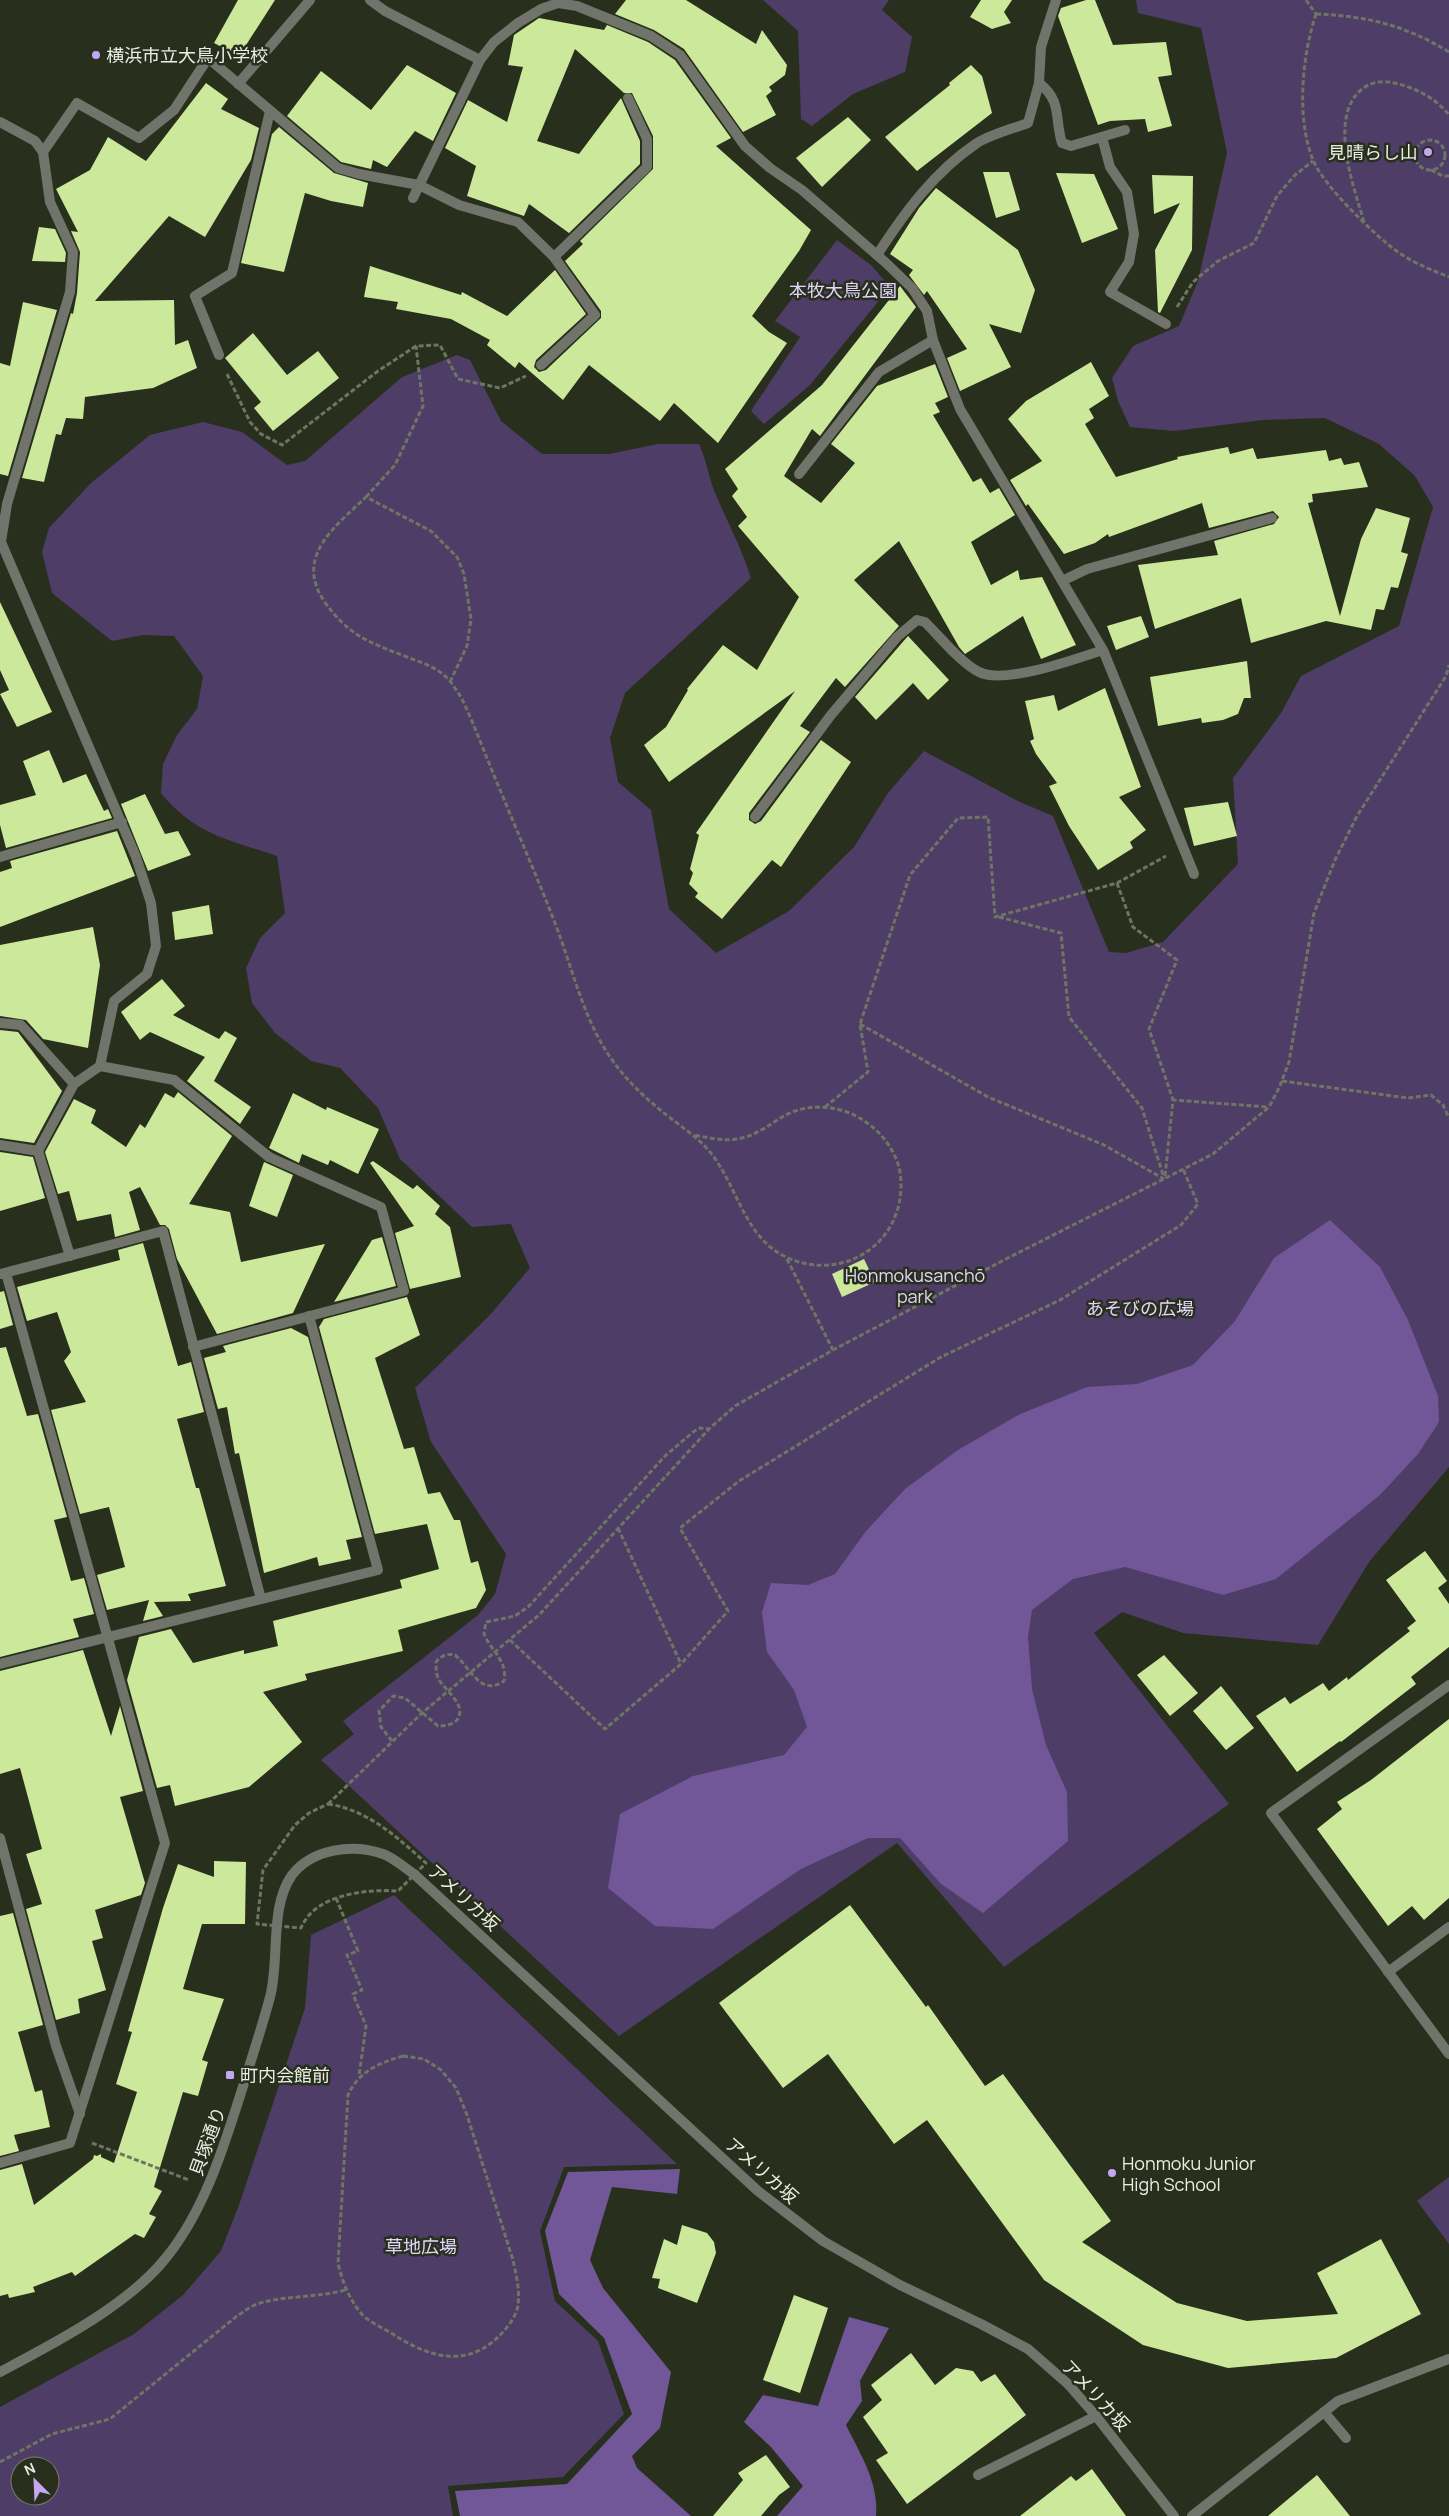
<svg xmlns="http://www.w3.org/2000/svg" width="1449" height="2516" viewBox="0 0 1449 2516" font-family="Manrope,'Noto Sans JP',sans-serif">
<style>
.green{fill:#4e3d67;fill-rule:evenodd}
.forest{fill:#715698}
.building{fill:#cce89a}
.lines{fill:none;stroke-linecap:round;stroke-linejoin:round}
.path{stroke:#6f7564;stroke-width:3;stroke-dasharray:5 2.5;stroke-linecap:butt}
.service{stroke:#70746a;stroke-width:10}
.minor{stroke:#70746a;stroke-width:10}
.tertiary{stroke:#70746a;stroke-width:10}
.poi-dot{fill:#c4a7f1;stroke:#282f1c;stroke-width:2}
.labels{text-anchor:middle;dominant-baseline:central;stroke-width:5;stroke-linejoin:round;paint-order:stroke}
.poi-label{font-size:18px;fill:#e9efe2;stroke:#282f1c;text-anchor:start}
.park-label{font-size:18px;fill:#e2d4fb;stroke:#282f1c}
.street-label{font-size:18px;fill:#e9efe2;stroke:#282f1c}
</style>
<rect width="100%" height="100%" fill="#282f1c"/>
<g class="green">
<polygon points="763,0 889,0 882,10 912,37 905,72 853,94 812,126 801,119 798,31"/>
<path d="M1136,0H1449V1467L1369,1562L1318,1645L1183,1633L1122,1612L1094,1633L1229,1804L1004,1967L897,1843L619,2036L321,1760L354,1734L343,1721L478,1615L495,1594L506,1554L431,1442L415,1388L489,1316L530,1268L511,1224L472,1227L400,1159L378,1108L340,1068L311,1061L275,1033L252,1003L246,968L260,938L285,913L277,856C229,840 194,834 161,793L163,764L177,735L197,709L203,676L174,636L143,635L112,641L52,593L42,552L49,528L91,483L150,435L203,422L242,432L287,465L305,461L402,377L457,355L470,360L501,421L542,454H609L658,444H699C707,461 709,479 716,495C728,523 742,549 751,578L625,693L610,738L618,782L651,810L669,909L716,953L789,911L854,847L888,793L924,751L1020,802L1053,816L1109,952L1126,953L1163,942L1238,864L1233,778L1281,713L1301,676L1399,626L1433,507L1415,476L1379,444L1325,418L1263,420L1174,431L1130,427L1118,401L1112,378L1133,346L1179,326L1198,281L1227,153L1201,28L1138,13Z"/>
<polygon points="837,240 871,265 890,287 810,385 764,424 751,411 800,337 775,321"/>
<path d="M394,1895L677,2164L564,2167L540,2231L555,2301L598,2341L624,2414L563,2477L448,2486L453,2516H0V2407L134,2334L183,2295L221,2251L239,2205L305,2008L311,1935ZM20,2466H50V2496H20Z"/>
<polygon points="1449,2177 1449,2244 1417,2201"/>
</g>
<g class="forest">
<polygon points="1330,1220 1380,1267 1408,1320 1438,1396 1439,1422 1418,1454 1380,1495 1276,1579 1223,1595 1125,1567 1073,1579 1032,1610 1028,1637 1032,1689 1046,1745 1067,1792 1068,1841 983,1913 941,1884 900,1838 868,1838 801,1869 713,1929 655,1926 608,1888 620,1814 693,1776 784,1755 807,1727 794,1690 767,1652 762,1612 771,1583 808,1585 835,1574 866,1531 905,1489 958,1450 1018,1415 1087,1387 1137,1384 1193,1365 1235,1321 1274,1258"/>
<polygon points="680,2169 677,2194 612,2187 590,2260 603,2288 671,2372 660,2428 632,2456 637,2468 691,2516 460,2516 455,2491 567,2484 632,2414 604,2338 559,2294 545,2231 568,2172"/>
<path d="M849,2317L889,2328L860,2381L862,2401L846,2425C860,2454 879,2482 876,2516H777L803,2486L771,2447L744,2422L763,2395L818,2406Z"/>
</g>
<g class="building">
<polygon points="238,0 275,0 239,56 214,43"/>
<polygon points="626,0 686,0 756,44 762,30 787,65 785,75 769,87 772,91 766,96 776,115 743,132 684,49 654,30 615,14"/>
<polygon points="981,0 1012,0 1004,12 1011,23 992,29 970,17"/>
<polygon points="1086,0 1095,0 1113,45 1166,42 1172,75 1158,77 1172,126 1148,132 1145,119 1110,121 1098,125 1058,16 1061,8"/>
<polygon points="539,18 604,30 607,25 648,42 675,60 731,138 716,146 811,230 799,251 752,316 769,332 787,343 718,443 674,403 660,421 589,365 563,400 519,362 515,368 487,345 490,340 451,319 396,309 398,302 364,297 370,266 461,295 462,292 507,316 555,270 586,314 536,360 534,367 539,372 546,370 601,318 601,311 565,261 583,244 580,241 653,169 653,136 632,93 624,93 575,49 537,141 579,154 621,98 640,141 640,164 569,233 529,204 524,216 467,196 476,166 445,148 468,100 507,122 523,67 508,65 514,35"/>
<polygon points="407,65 456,93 433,141 415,131 387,167 373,160 371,169 341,162 287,116 321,71 371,110"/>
<polygon points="971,65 982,76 992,113 917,171 885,137 950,85 949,83"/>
<polygon points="206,83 228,99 221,109 259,128 251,160 205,237 169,216 95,301 174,300 175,345 188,340 197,368 153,388 85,397 83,419 66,418 61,435 56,434 44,482 22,478 71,313 73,314 77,293 80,252 71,231 78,232 56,189 90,170 108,137 146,161"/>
<polygon points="848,117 871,140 822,187 796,158"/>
<polygon points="279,127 334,173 368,183 363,207 331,201 305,193 284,272 241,263 272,134"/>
<polygon points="983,172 1009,172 1020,210 996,218"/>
<polygon points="1056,173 1094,174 1118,229 1082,243"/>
<polygon points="1152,175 1193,176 1192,250 1160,313 1158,312 1155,250 1180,203 1154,214"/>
<polygon points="936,188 1018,250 1035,290 1021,333 989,324 1011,367 960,391 947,358 967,349 927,291 924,295 909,275 913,270 890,254 919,208"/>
<polygon points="39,227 55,229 66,253 65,262 32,261"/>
<polygon points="900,286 916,307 820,436 812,429 784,476 821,503 855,463 831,444 877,386 935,364 948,397 935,403 940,412 933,415 973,482 981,478 990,493 999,488 1015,515 971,542 991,585 1018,570 1020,580 1042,577 1076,645 1041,659 1023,616 965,654 959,647 899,541 854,580 899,626 845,687 836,678 800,726 810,732 749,813 749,820 755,824 761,821 821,740 851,762 781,867 772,860 722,919 695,897 698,893 689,884 693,873 690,869 699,835 696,833 795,691 669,782 644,745 666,727 688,690 687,689 723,645 757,670 799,597 738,526 747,517 732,496 738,489 725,469 822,385"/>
<polygon points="23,302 57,310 8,476 0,474 0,363 10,366"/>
<polygon points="253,333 287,375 318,351 339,378 273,431 254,408 261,402 225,358"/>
<polygon points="1091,362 1109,396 1089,409 1094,418 1085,424 1116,477 1178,459 1177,457 1228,447 1230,454 1253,448 1257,459 1326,450 1329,461 1341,458 1344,465 1359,462 1368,487 1312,494 1313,502 1308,503 1340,616 1361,539 1376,508 1410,518 1401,552 1408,554 1398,588 1391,587 1384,610 1376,609 1371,630 1326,621 1251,643 1241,598 1155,629 1138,565 1218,555 1214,541 1274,524 1279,517 1273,511 1209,528 1202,503 1109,537 1108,534 1095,543 1064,554 1028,504 1026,506 1010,480 1042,461 1008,419 1026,401"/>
<polygon points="0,602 52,712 17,727 0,694 9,690 0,670"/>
<polygon points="1141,616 1149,637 1116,650 1107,626"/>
<polygon points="908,636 949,680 928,700 913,683 876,720 855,697"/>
<polygon points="1247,661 1251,698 1244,698 1238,714 1223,720 1202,723 1201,718 1158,726 1150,677"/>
<polygon points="1105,688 1141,787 1119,797 1146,830 1130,842 1133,848 1098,870 1069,826 1049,786 1057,783 1036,754 1030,741 1034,739 1025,701 1054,695 1058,711"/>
<polygon points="49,750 63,783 86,774 104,811 108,809 112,818 6,848 0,825 0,805 36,795 23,761"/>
<polygon points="145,794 165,834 178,831 191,855 148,871 121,804"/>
<polygon points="1228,802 1237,836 1194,846 1184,808"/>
<polygon points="117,831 135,876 0,927 0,872 12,868 10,861"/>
<polygon points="209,905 213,934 175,940 172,912"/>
<polygon points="93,927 100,965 88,1048 43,1039 26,1020 0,1016 0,945"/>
<polygon points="162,979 185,1006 173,1015 219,1039 225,1031 237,1038 214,1081 251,1107 240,1124 187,1081 205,1057 150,1032 140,1040 121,1012"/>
<polygon points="0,1030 18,1032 62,1091 34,1143 0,1138"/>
<polygon points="178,1092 232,1136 189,1204 230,1212 241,1262 325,1244 293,1313 217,1334 177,1259 169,1229 165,1225 160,1225 140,1187 129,1192 140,1230 115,1237 111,1214 77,1221 69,1191 58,1194 45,1152 74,1099 96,1110 91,1123 126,1147 140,1124 145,1128 165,1093 174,1098"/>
<polygon points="293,1093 326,1110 327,1107 379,1129 358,1174 330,1160 328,1165 302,1154 299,1163 269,1148"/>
<polygon points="0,1152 33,1157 45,1198 0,1211"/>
<polygon points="373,1161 413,1189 417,1185 440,1206 435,1214 450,1227 461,1277 410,1289 395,1233 414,1226 370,1163"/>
<polygon points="264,1162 293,1175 277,1217 249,1206"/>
<polygon points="382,1237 396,1286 334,1302 372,1240"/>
<polygon points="143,1243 178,1366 191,1362 204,1412 177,1419 196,1488 199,1488 226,1586 188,1594 191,1601 154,1602 163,1616 143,1621 149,1600 107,1610 97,1575 125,1567 109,1507 80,1514 51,1410 86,1402 64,1361 71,1352 57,1312 27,1321 17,1287 120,1260 118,1250"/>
<polygon points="864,1259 875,1282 842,1297 832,1274"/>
<polygon points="4,1291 13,1325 0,1329 0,1292"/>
<polygon points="407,1297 420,1335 375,1358 404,1449 414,1447 428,1494 440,1492 454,1520 460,1520 471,1563 478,1561 486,1590 476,1608 398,1630 403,1651 305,1674 307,1680 263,1692 302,1742 249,1787 175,1806 170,1785 157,1788 127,1680 139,1637 171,1629 193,1663 244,1650 244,1654 278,1646 273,1621 402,1588 400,1580 439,1569 427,1524 375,1534 319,1327 324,1319"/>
<polygon points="291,1328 308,1337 362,1537 346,1540 351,1559 319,1566 317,1557 264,1573 239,1453 235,1454 227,1407 218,1409 204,1358 226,1352 223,1346"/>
<polygon points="6,1347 27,1416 38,1414 67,1517 54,1520 71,1581 84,1578 94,1614 73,1619 79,1637 0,1657 0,1348"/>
<polygon points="1425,1551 1447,1581 1438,1588 1449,1604 1449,1647 1411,1677 1416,1684 1341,1742 1340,1741 1297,1772 1256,1716 1285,1697 1290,1704 1323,1683 1329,1691 1347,1677 1348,1680 1410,1631 1407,1628 1416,1621 1386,1580"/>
<polygon points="83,1650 111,1736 120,1706 143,1791 120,1797 145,1883 141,1895 95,1910 103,1938 92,1941 106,1990 78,1999 80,2013 56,2020 26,1909 42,1904 26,1854 42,1849 20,1768 0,1774 0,1671"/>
<polygon points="1164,1655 1198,1693 1170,1716 1137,1675"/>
<polygon points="1221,1686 1254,1728 1226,1750 1193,1711"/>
<polygon points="1449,1719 1449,1898 1424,1920 1412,1906 1388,1926 1317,1829 1342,1809 1337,1802 1371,1780"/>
<polygon points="214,1861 246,1862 245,1924 202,1924 183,1989 224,1999 202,2060 208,2062 198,2096 183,2092 154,2187 162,2191 149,2214 156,2217 144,2238 135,2234 75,2276 72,2272 33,2287 35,2292 9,2298 8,2294 0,2296 0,2170 22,2164 34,2205 93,2159 94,2155 97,2156 101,2154 101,2157 114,2163 137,2092 116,2084 132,2032 128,2031 163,1908 178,1864 214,1877"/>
<polygon points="850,1905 926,2007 928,2005 985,2086 1003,2074 1111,2221 1082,2242 1177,2303 1247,2321 1338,2314 1317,2273 1381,2239 1421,2314 1336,2358 1228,2368 1143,2345 1044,2280 927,2120 894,2144 828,2054 783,2088 719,2003"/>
<polygon points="13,1913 43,2025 18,2032 35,2092 42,2090 50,2127 14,2135 19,2151 0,2156 0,1916"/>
<polygon points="682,2225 707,2233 714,2242 716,2253 697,2303 658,2288 660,2279 652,2278 664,2239 677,2245"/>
<polygon points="794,2295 828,2308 800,2393 763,2380"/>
<polygon points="911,2353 935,2385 956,2368 973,2371 981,2382 995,2374 1026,2415 907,2504 876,2460 888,2453 863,2417 882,2400 871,2385"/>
<polygon points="766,2455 790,2487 779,2495 761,2516 713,2516 743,2480 738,2473"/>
<polygon points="1092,2469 1126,2516 1020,2516 1071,2476 1076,2481"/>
<polygon points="1317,2475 1350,2516 1268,2516"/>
</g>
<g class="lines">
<g class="path">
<polyline points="1306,0 1316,14"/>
<path d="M1316,14C1302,56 1296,118 1313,160C1323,185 1375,236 1398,252C1413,263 1432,270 1449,277"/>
<path d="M1316,14C1367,16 1405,25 1449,52"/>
<circle cx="1430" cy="155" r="15"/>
<polyline points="1431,170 1443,176 1449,176"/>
<path d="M1364,222C1354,188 1328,118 1361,90C1370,82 1382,80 1394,83C1414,87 1436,98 1449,115"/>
<polyline points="1177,307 1193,282 1218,261 1254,243 1277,196 1295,175 1313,161"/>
<polyline points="227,374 250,422 261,434 282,445 378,371 416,346 440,345 458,379 500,388 526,376"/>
<polyline points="366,497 395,465 423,406 416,346"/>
<path d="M450,682L467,646L471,619L464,574L457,557L431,531L366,497C336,526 294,556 324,601C349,636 368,642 407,657C420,662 434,666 445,676C451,681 456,690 461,697C476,728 487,760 501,792C519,836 538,879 555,923C572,967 582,1014 608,1054C626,1081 648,1101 673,1120C686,1130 699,1139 710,1152C737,1185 744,1236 784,1256C831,1280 887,1256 899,1204C902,1190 902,1174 897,1161C882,1122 837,1097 795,1111C777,1117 765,1132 742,1138C726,1142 710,1138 694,1135"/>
<polyline points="1117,883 1133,927 1177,960 1149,1029 1173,1100"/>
<polyline points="999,917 1061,933 1069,1017 1142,1108 1164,1178"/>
<polyline points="860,1024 988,1097 1104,1145 1164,1179"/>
<polyline points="1282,1081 1408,1098 1431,1095 1443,1105 1449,1118"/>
<polyline points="825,1107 868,1072 860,1024 910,875 958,818 988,817 995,917 1117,883 1166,856"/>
<polyline points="1165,1176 1173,1100 1268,1107"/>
<polyline points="787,1259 833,1350"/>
<polyline points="618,1528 681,1664"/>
<polyline points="510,1640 605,1729 681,1664 728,1611 680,1528 739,1481 941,1357 1060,1300 1181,1225 1198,1204 1183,1169"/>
<path d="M392,1741L381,1727L379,1711L393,1696L405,1698L438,1726C445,1726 452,1725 457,1720C468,1705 444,1690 438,1678C436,1673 436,1668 436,1662C441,1656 447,1653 455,1655C471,1668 480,1697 504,1681C508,1661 491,1651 484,1634L486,1622L515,1616L529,1606L665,1456L693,1432L700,1428L709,1429"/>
<polyline points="328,1804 422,1713 539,1615 709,1429 735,1406 833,1350 1006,1259 1213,1154 1269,1107 1279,1088 1289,1062 1314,913 1335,860 1357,816 1446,676 1449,665"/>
<path d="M328,1804C368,1810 397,1837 426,1863L398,1891C366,1889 315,1894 301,1928L257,1924L263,1870L295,1825L309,1813Z"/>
<polyline points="336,1898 358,1951 347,1955 362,1990 353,1994 366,2026 359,2076"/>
<path d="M403,2056L424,2059L441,2070L456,2088L467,2115L513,2260C516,2274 520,2290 518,2305C517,2315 508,2327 501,2334C467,2370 428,2357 391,2333C381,2327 367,2321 360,2312C348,2297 343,2282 338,2264L348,2095C359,2071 379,2063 403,2056Z"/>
<polyline points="92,2143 189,2180"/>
<path d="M0,2462L52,2434L110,2419L237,2316C243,2312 250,2307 257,2304C285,2295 317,2298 345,2290"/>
</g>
<g class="service">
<path d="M1039,83C1063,102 1054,118 1062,143L1071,146L1125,130"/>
<polyline points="238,84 310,0"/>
<polyline points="1102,137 1110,167 1127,192 1134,234 1129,262 1110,292 1166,324"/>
<polyline points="419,185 459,205 518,222 554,257 595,315 541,365"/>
<path d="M877,255C905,212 934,172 977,143C992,134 1012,129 1028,123L1039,83L1041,47L1056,0"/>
<polyline points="554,257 647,167 647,139 628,98"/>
<polyline points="219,355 195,296 232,273 270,111"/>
<polyline points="1062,581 1087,569 1272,518"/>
<path d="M755,817L831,715L897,637L917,620L925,622C940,637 961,663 979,672C1003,685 1076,659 1103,650"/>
<polyline points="0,857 122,822"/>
<polyline points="0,1023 21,1025 74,1084"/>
<polyline points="100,1066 174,1080 269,1157"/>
<polyline points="38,1151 74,1084 100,1066 114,1001 147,974 156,946 151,903 136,857 1,542 7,504 70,292 73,252 50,202 43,152"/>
<polyline points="1324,2412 1346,2438"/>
<polyline points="978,2475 1096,2416"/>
</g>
<g class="minor">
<polyline points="370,0 385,11 480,60"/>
<polyline points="0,122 35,141 43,152 77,103 139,138 174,110 208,58 338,168 359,174 419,185"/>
<polyline points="413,198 480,60 494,42 518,23 541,9 558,3 577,6 651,36 680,55 745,146 770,168 802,190 885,262 912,288 927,311 933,340 960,409 1103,650 1194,874"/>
<polyline points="799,474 879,372 933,340"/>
<polyline points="0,1145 38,1151 70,1256"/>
<polyline points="1,1274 163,1231 261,1599"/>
<polyline points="193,1347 404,1291 381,1207 269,1157"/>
<polyline points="0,1664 378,1570 309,1316"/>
<polyline points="1449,1685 1271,1813 1449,2054"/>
<polyline points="0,1838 56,2046 80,2114"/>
<polyline points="1388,1972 1449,1927"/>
<polyline points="0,2163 70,2143 165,1843 6,1273"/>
</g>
<g class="tertiary">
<path d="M0,2372C53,2344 127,2306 165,2259C207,2208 226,2139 246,2077C254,2050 263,2024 270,1997C280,1961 269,1907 292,1875C312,1849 353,1843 383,1854C394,1858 405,1868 414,1874L758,2191L823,2241L900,2285L981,2324L1028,2349L1068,2384L1096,2416L1174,2516"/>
<polyline points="1192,2516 1338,2401 1449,2359"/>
</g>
</g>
<g class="poi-dot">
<circle cx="96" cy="55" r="5"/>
<circle cx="1428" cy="152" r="5"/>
<rect x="225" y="2070" width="10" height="10" rx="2.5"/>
<circle cx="1112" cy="2173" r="5"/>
</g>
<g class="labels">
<g class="poi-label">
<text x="106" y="55">横浜市立大鳥小学校</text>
<text x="1418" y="152" text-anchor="end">見晴らし山</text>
<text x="240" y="2075">町内会館前</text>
<text x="1122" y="2163">Honmoku Junior<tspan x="1122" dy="21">High School</tspan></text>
</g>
<g class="park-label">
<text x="843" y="290">本牧大鳥公園</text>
<text x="915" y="1275">Honmokusanchō<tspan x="915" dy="21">park</tspan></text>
<text x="1140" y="1308">あそびの広場</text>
<text x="421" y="2246">草地広場</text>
</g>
<g class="street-label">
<text transform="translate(464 1897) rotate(42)">アメリカ坂</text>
<text transform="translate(207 2141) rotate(-70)">貝塚通り</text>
<text transform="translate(762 2170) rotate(41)">アメリカ坂</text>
<text transform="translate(1096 2395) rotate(47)">アメリカ坂</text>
</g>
</g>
<g transform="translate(35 2481) rotate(336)"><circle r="24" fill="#282f1c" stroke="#757c6b"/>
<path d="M0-4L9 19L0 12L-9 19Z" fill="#c4a7f1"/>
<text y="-8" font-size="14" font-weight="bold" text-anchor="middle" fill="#e9efe2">N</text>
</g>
</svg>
